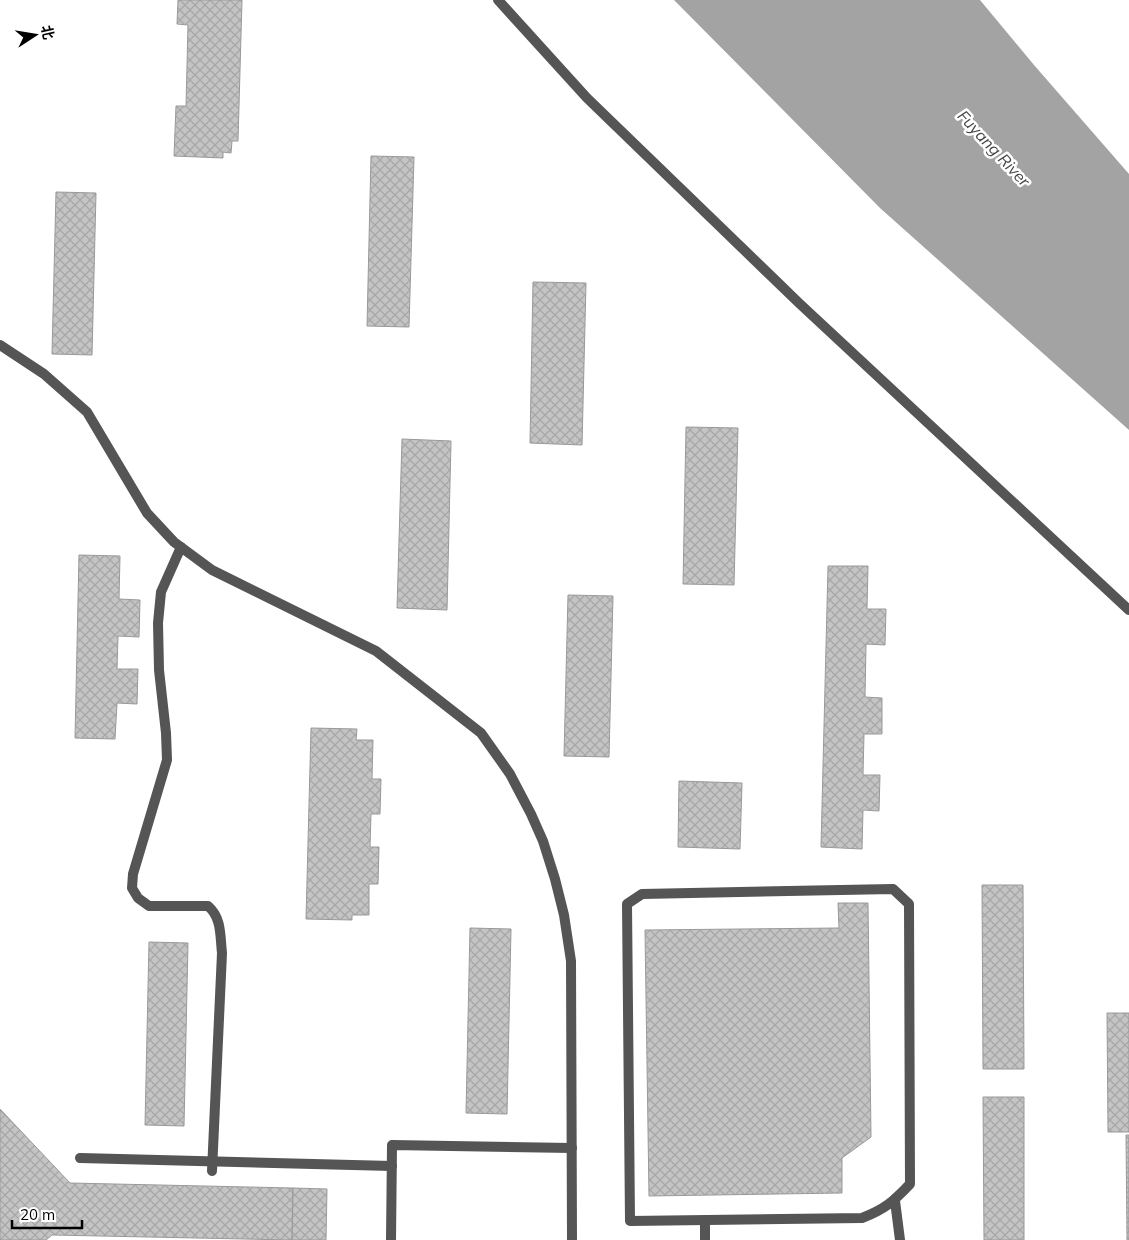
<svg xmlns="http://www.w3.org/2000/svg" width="1129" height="1240" viewBox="0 0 1129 1240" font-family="Mulish,'Noto Sans SC',sans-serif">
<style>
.water{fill:#a3a3a3}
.building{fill:url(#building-cross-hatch);stroke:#999}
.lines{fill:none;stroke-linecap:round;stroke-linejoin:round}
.service{stroke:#555;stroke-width:10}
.minor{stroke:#555;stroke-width:10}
.labels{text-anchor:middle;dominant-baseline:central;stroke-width:5;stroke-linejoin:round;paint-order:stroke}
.water-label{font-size:16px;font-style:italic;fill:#444;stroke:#fff}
</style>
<defs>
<pattern id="building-cross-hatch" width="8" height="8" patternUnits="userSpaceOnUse" patternTransform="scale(1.25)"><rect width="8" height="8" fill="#c4c4c4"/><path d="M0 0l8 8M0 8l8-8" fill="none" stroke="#a7a7a7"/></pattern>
</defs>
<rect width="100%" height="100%" fill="#fff"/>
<polygon class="water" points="674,0 980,0 1034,65 1129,174 1129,430 880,208"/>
<g class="building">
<polygon points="178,0 242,0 238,141 232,141 231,153 223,152 223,158 174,156 176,106 186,106 188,25 177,24"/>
<polygon points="371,156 414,157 409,327 367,326"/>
<polygon points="56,192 96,193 92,355 52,354"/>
<polygon points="533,282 586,283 582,445 530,443"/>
<polygon points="686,427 738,428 734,585 683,584"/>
<polygon points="402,439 451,441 447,610 397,608"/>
<polygon points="79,555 120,556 119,599 140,600 139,637 118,636 117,669 138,669 137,704 117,703 115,739 75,738"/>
<polygon points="828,566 868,566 867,609 886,609 885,645 866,644 865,697 882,698 882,734 864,734 863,775 880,775 879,811 863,810 862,849 821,847"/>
<polygon points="568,595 613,596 609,757 564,756"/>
<polygon points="311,728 357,729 356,740 373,740 372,779 381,779 380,814 371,814 370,847 379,847 378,884 369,884 369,915 352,915 352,920 306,919"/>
<polygon points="679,781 742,783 740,849 678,847"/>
<polygon points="982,885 1023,885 1024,1069 983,1069"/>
<polygon points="838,903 868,903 871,1137 842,1158 842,1193 649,1196 645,930 839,928"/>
<polygon points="470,928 511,929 507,1114 466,1113"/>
<polygon points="149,942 188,943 184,1126 145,1125"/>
<polygon points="1107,1013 1129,1013 1129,1132 1108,1132"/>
<polygon points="983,1097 1024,1097 1024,1240 984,1240"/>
<polygon points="0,1109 70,1183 293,1188 292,1240 52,1235 46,1240 0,1240"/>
<polygon points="1126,1135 1129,1135 1129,1240 1127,1240"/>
<polygon points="293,1188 327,1189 326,1240 292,1240"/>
</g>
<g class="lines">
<g class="service">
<polyline points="0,345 44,374 87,412 147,513 174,542 212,570 376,651 481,733 510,774 531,814 543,841 555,879 564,915 571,961 572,1240"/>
<path d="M181,547L161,592L158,623L159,670L166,733L167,760L133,874L132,888L138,898L149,906H208C222,918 220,936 222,953L212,1171"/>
<path d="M893,889L909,904L910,1184C893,1202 885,1209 862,1218L630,1221L627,904L642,894Z"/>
<polyline points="80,1158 392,1166"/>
<polyline points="895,1201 900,1240"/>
<polyline points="705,1220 705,1240"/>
<polyline points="391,1240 392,1145 572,1148"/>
</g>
<polyline class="minor" points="498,0 587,98 800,304 1129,610"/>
</g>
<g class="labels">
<g class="water-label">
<text transform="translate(994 148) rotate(47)">Fuyang River</text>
</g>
</g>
<g transform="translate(35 35) rotate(78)" stroke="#ffffff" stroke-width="4" paint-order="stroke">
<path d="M0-4L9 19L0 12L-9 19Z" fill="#000000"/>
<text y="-8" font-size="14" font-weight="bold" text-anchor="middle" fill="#000000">北</text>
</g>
<path d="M12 1220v8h70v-8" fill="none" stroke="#000000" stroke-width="2.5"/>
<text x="20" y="1220" font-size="15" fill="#000000" stroke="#ffffff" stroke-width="4" paint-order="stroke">20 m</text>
</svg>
